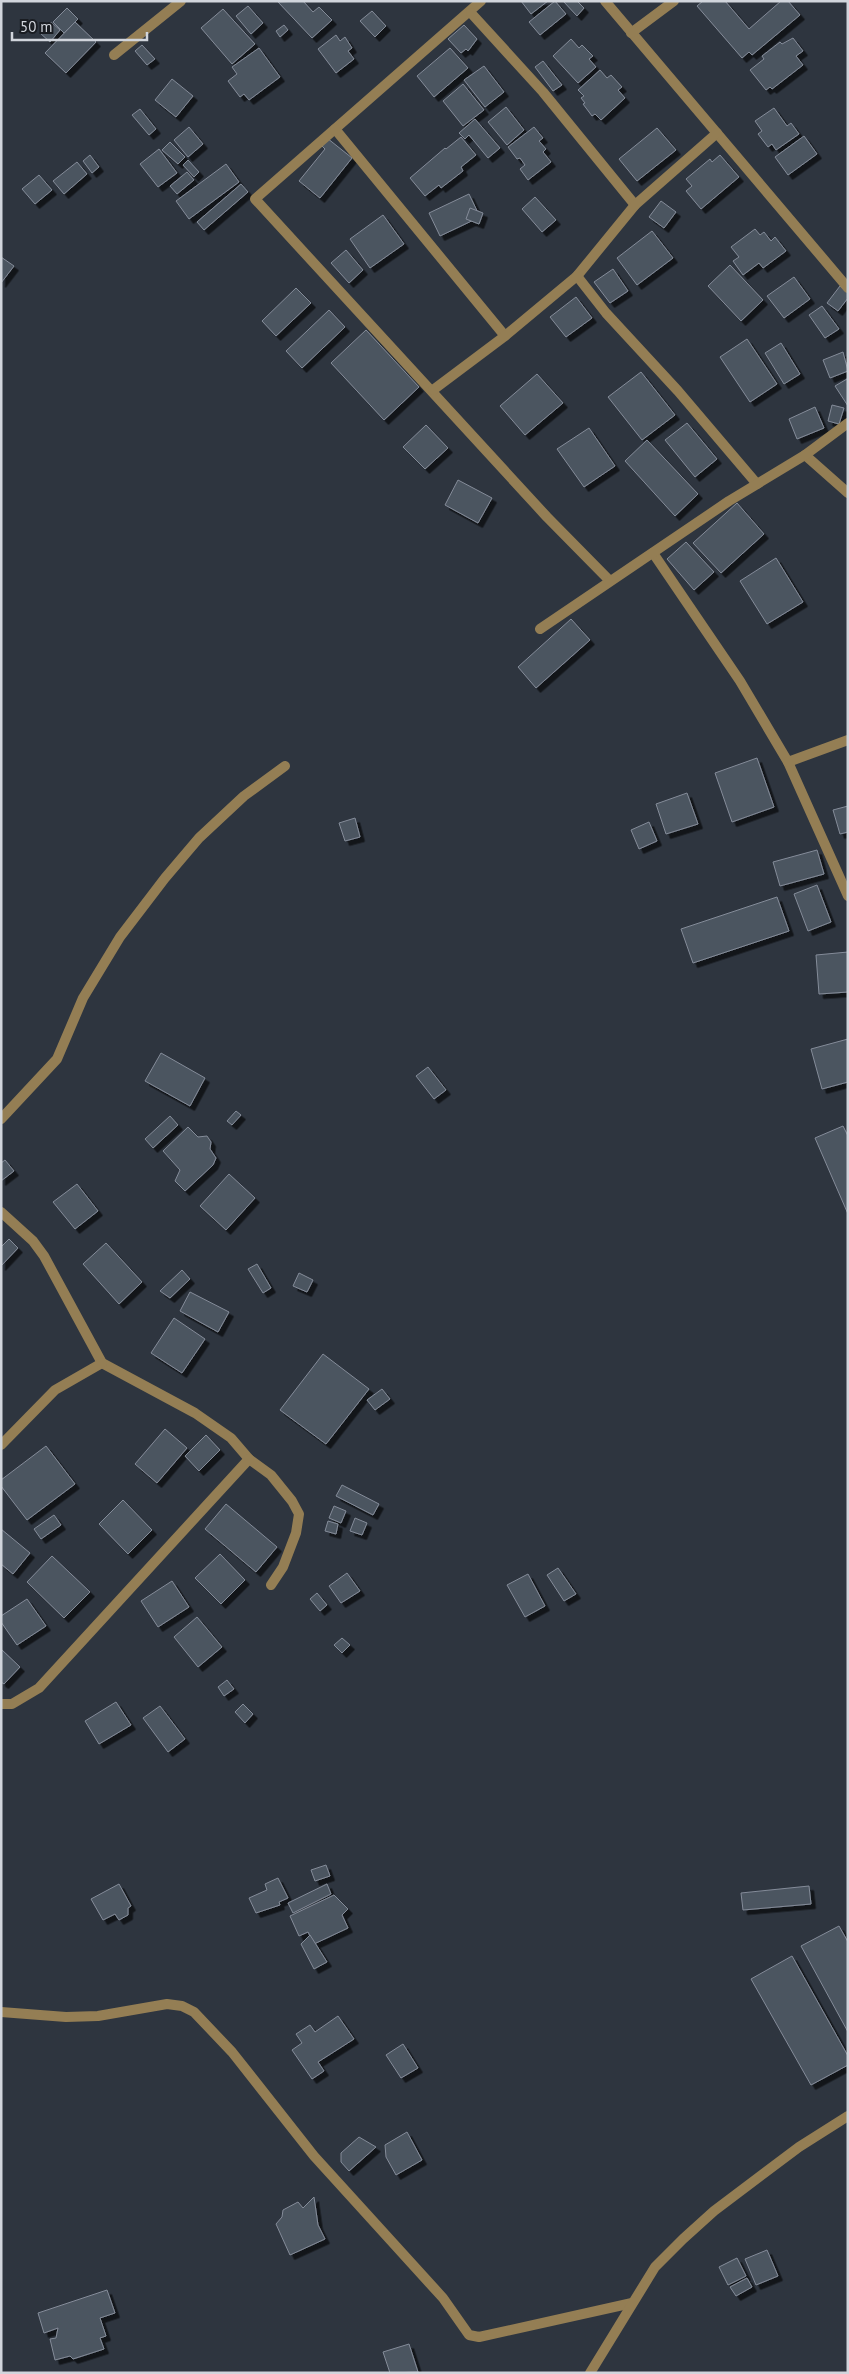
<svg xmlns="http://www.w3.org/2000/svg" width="849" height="2374" viewBox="0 0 849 2374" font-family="'PT Sans',sans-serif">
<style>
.building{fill:#4c5460;stroke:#848c99;filter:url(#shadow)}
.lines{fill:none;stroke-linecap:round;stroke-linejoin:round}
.street{stroke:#947e54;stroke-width:10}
</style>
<defs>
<filter id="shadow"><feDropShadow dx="4.5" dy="4.5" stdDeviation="0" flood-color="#0009"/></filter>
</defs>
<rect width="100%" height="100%" fill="#2e353f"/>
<g class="building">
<polygon points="299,1 303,1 313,12 319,7 332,20 312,38 278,2"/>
<polygon points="521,1 548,1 531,14"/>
<polygon points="555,1 566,14 540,35 529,22"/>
<polygon points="563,1 577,1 584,8 577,16"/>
<polygon points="703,1 725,1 749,29 781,1 788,1 800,15 752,55 749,52 742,58 697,6"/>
<polygon points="248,6 263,23 251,34 236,16"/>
<polygon points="67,8 78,19 64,33 53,22"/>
<polygon points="223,9 255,44 232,64 201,28"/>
<polygon points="372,11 386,26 375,37 360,21"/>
<polygon points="51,22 60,30 50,42 40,33"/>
<polygon points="75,22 96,42 66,73 45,53"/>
<polygon points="284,25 288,30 280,37 276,31"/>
<polygon points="464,25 477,39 468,51 466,49 461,53 448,39"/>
<polygon points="336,35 340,41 345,37 352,48 348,51 354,59 336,73 318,49"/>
<polygon points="793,38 803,51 796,56 803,65 772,89 770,87 766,90 750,70 764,59 762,56 780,42 782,44"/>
<polygon points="571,39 579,48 582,45 593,56 589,59 596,67 578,83 553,56"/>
<polygon points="142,45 155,59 147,65 135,51"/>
<polygon points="259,48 280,77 249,100 244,94 240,97 228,81 237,74 232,67"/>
<polygon points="450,48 468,68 434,97 417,76"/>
<polygon points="543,61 562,85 553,91 535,67"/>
<polygon points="484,66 504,92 485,107 464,80"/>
<polygon points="600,70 607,78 611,75 622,87 618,90 625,98 601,120 595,114 592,116 583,104 585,103 581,98 584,96 578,90"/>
<polygon points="172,79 193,96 176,117 155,100"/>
<polygon points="463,84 484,110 463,126 443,101"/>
<polygon points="506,107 524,130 507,145 488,122"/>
<polygon points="774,108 787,126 791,123 799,134 776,150 772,144 768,147 758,134 762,131 755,121"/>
<polygon points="140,109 156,129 149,135 132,115"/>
<polygon points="475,119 500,148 488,158 469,135 465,139 459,133"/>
<polygon points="189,127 203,144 188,157 174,140"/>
<polygon points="534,127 543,138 539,141 546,149 543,152 551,162 528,180 520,169 525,165 520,158 517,159 508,147"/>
<polygon points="657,128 676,150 637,181 619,159"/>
<polygon points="804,136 817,154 788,175 775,157"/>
<polygon points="461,137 476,155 461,167 463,171 441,188 439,185 425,196 410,178 445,148 446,149"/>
<polygon points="327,138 352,158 320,198 299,181 325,149 321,145"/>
<polygon points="170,142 185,157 178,164 162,150"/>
<polygon points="159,149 177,173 158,187 140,164"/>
<polygon points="90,155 99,167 92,173 83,161"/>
<polygon points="720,155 739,177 701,209 686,191 692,186 686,179 710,159 712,162"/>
<polygon points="188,160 199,172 194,177 183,165"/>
<polygon points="77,162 87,174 64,194 53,181"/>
<polygon points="226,164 239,182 189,219 176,201"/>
<polygon points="187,172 194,180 177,194 170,186"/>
<polygon points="39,175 52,190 35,204 22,189"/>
<polygon points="241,184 248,192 204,230 197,222"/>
<polygon points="469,194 480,217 440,236 429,213"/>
<polygon points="535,197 556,220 542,232 522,209"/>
<polygon points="661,201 676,212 664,228 649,217"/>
<polygon points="470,208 483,213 479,224 466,219"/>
<polygon points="383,215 404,244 370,268 350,239"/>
<polygon points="755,229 760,235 764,232 771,241 775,237 786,251 763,268 759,263 743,275 733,261 739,257 731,247"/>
<polygon points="652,231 673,258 637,285 617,258"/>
<polygon points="346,250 363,270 349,283 331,263"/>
<polygon points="1,257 14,266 1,283"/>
<polygon points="730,265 763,300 741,321 708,286"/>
<polygon points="613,269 628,291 610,303 594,282"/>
<polygon points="794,277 810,299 784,318 767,296"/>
<polygon points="840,286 848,292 848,298 838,311 827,303"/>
<polygon points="296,288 311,303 276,336 262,321"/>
<polygon points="576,297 592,318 566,337 550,317"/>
<polygon points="822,306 839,329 825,338 809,315"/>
<polygon points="329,310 345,327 302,368 286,351"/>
<polygon points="366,330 419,387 384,420 331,363"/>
<polygon points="747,339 777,384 750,402 720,357"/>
<polygon points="781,343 800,374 784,384 765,353"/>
<polygon points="843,352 848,371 830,378 823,360"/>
<polygon points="641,372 675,415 642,440 608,397"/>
<polygon points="537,374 563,403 525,435 500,406"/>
<polygon points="847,379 848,379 848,406 835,386"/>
<polygon points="832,405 844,408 839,424 828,421"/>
<polygon points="815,407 824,428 797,439 789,419"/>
<polygon points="687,423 717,459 695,477 665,440"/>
<polygon points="426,425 448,448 425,469 403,447"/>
<polygon points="589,428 615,466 584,487 557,449"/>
<polygon points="647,440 698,494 675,516 625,461"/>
<polygon points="458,480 492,498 478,523 445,505"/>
<polygon points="737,503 764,534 721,573 693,543"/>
<polygon points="686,542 714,572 694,590 667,559"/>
<polygon points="776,558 803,602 767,624 740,581"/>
<polygon points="571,619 590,640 536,688 518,667"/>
<polygon points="757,758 774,807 732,822 715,773"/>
<polygon points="687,793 698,824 666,834 656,804"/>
<polygon points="848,806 848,832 840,834 833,810"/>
<polygon points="355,818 360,837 345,841 339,823"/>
<polygon points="649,822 657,841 639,849 631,830"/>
<polygon points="817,850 824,874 780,886 773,862"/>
<polygon points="817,885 831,922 808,931 794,894"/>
<polygon points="777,897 789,931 693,963 681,929"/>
<polygon points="848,952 848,992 819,994 816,955"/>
<polygon points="848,1039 848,1082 822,1089 811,1049"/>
<polygon points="161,1053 205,1078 190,1106 145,1081"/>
<polygon points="428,1067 446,1090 434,1099 416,1076"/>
<polygon points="236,1111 241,1115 232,1125 227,1121"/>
<polygon points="170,1116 178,1125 153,1148 145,1139"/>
<polygon points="843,1126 848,1136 848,1214 815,1138"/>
<polygon points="188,1127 198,1137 207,1136 211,1142 210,1149 216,1158 213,1165 185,1191 175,1181 180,1170 163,1151"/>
<polygon points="5,1160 14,1171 1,1181 1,1163"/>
<polygon points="229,1174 255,1198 226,1230 200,1206"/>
<polygon points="77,1184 98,1211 75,1229 53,1202"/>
<polygon points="9,1239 18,1248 1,1266 1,1247"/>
<polygon points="106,1243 142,1282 119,1304 83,1264"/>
<polygon points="257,1264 271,1288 263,1293 248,1269"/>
<polygon points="182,1270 190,1279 170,1298 160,1291"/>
<polygon points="299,1273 313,1280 307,1292 293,1286"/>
<polygon points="190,1292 229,1312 218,1332 180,1311"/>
<polygon points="174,1318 205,1339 182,1373 151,1353"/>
<polygon points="323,1354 369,1389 326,1444 280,1410"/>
<polygon points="382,1389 390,1399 375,1410 367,1400"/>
<polygon points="165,1429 187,1448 157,1483 135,1464"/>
<polygon points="206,1435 220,1450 199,1471 185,1456"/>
<polygon points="46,1446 75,1484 27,1520 1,1486 1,1480"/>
<polygon points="342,1485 379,1504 373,1515 336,1496"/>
<polygon points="123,1500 152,1530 128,1554 99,1524"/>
<polygon points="226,1504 277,1547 256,1572 205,1529"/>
<polygon points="334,1506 346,1511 341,1523 329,1518"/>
<polygon points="54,1515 61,1525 41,1539 34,1529"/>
<polygon points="355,1518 367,1523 362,1535 350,1531"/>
<polygon points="328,1521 338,1524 336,1534 325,1531"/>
<polygon points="1,1529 30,1553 13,1574 1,1564"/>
<polygon points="220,1554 245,1580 221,1604 195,1578"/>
<polygon points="52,1556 90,1592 64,1618 27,1582"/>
<polygon points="558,1568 576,1594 564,1601 547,1575"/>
<polygon points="347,1573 360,1591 341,1603 329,1586"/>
<polygon points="528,1574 545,1606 525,1617 507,1585"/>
<polygon points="172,1581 189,1607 158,1627 141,1601"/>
<polygon points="317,1593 327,1605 320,1611 310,1599"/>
<polygon points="27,1599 46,1626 17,1645 1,1622 1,1616"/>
<polygon points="197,1617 222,1647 198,1667 174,1637"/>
<polygon points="342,1638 350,1645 342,1653 334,1645"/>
<polygon points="1,1649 20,1667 4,1684 1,1682"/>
<polygon points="227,1680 234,1689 224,1696 218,1687"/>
<polygon points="116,1702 131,1725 99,1744 85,1721"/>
<polygon points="243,1704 253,1714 245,1723 235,1712"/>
<polygon points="160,1706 185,1739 168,1752 143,1718"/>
<polygon points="326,1865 330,1876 315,1881 311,1870"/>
<polygon points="278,1878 288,1898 279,1902 280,1905 256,1913 249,1898 267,1890 265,1884"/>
<polygon points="119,1884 131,1906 128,1908 128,1915 119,1920 115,1914 103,1920 91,1899"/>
<polygon points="327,1884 331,1894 293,1913 288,1903"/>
<polygon points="809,1886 811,1904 743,1910 741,1893"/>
<polygon points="334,1895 348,1909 342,1915 348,1928 314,1944 308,1932 299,1936 290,1916"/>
<polygon points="839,1926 848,1942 848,2032 801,1946"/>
<polygon points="310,1935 327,1962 314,1969 301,1944"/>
<polygon points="792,1956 848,2056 848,2065 811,2085 751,1979"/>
<polygon points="338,2016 354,2039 318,2062 324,2071 312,2079 292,2050 302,2043 296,2034 310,2025 315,2032"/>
<polygon points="403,2044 418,2068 401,2078 386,2055"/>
<polygon points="407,2132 422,2160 396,2175 386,2157 385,2145"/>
<polygon points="359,2137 376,2147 349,2171 341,2162 341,2153"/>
<polygon points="314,2197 318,2225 325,2239 290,2255 276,2224 282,2217 283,2210 298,2202 303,2208"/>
<polygon points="767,2250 778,2276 756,2285 745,2259"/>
<polygon points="737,2258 746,2276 728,2285 719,2267"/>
<polygon points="747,2278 752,2287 736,2296 730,2287"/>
<polygon points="107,2290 115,2313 100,2318 106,2336 100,2338 104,2349 73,2359 70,2356 55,2360 50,2339 56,2338 58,2328 44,2333 38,2313"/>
<polygon points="409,2344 418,2372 390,2373 383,2352"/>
</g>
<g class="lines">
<g class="street">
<polyline points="481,1 255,199 547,517 610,581"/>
<polyline points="605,1 848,288"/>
<polyline points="471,13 543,92 635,205"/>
<polyline points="631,33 674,1"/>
<polyline points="114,55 181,1"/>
<polyline points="335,129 505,336"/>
<polyline points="577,276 606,313 678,391 757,484"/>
<polyline points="433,390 505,336 577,276 635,205 717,133"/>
<polyline points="805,455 848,493"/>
<polyline points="653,553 740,681 788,762 848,896"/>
<polyline points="540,629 729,501 805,455 848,423"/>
<polyline points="788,762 848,740"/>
<polyline points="1,1119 57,1059 83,998 120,937 165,878 199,838 244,796 285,766"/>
<polyline points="1,1212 33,1241 44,1256 102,1363 195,1413 231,1438 249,1459 271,1475 292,1501 299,1514 296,1533 283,1567 271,1585"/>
<polyline points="1,1445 55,1390 102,1363"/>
<polyline points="1,1704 12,1704 39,1688 249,1459"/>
<polyline points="1,2012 66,2017 98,2016 167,2004 182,2006 194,2012 232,2052 314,2156 443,2298 469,2335 479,2337 632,2303"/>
<polyline points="590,2373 655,2267 683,2239 714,2211 799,2147 848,2116"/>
</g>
</g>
<rect width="849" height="2374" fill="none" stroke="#d1d5dc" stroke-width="5"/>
<path d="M12 32v8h135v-8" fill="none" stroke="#d1d5dc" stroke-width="2.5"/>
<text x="20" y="32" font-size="15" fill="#d1d5dc" stroke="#191c21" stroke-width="4" paint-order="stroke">50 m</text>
</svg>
